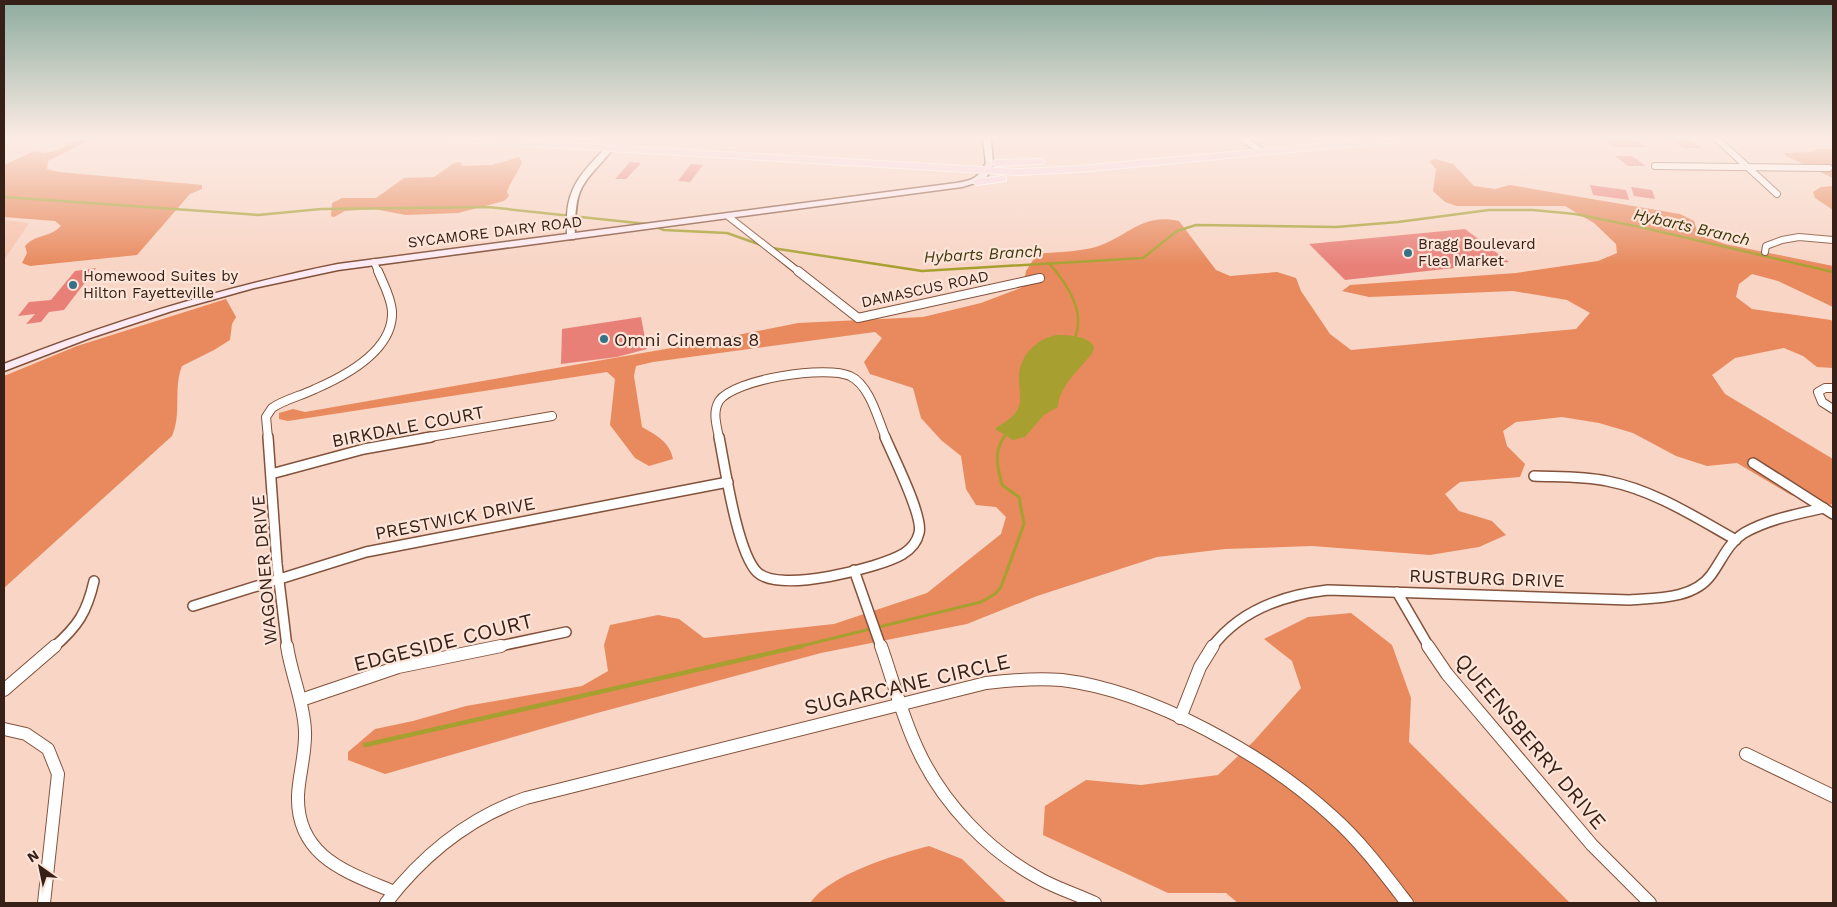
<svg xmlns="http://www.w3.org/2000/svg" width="1837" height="907" viewBox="0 0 1837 907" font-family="'Work Sans',sans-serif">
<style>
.green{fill:#f6c1a9}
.forest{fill:#e88a5e}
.water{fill:#a7a031}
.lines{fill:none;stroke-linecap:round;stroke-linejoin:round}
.stream-far2{stroke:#a7a031;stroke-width:2.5}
.stream-far1{stroke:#a7a031;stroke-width:3}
.stream{stroke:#a7a031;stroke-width:4.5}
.building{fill:#e88078}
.minor-far3-casing{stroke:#83523b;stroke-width:8}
.minor-far2-casing{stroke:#83523b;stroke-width:10}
.minor-far1-casing{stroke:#83523b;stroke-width:12}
.minor-casing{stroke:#83523b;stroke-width:14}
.tertiary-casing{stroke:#83523b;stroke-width:3}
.secondary-casing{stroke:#83523b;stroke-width:3}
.primary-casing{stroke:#fff;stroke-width:2}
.minor-far3{stroke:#fff;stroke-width:6}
.minor-far2{stroke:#fff;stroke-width:8}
.minor-far1{stroke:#fff;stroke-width:9}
.minor{stroke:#fff;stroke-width:12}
.tertiary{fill:#fff;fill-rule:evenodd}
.secondary{fill:#fcebf4;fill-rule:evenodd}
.primary{fill:#fad7e9;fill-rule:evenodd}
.poi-dot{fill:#357288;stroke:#fde5da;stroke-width:2}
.labels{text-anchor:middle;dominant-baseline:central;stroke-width:4.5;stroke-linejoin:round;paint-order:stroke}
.far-street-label{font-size:15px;fill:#362017;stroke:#fde5da}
.far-poi-label{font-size:15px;fill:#362017;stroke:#fde5da;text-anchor:start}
.far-water-label{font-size:16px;font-style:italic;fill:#3a3709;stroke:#fde5da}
.poi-label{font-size:18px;fill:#362017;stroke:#fde5da;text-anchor:start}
.street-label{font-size:18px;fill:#362017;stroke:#fde5da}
.near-street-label{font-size:21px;fill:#362017;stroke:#fde5da}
</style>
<rect width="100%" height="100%" fill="#f8d5c5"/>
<polygon class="green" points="4,220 29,223 4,260"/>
<g class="forest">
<path d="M77,139H92L48,161L47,169L59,172L202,185V189L190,194L137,255L30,266L22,263L27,253L25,246C37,233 48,239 61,226L55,221L4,217V165L34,151L44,153L58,150Z"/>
<polygon points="1817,149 1833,149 1833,178 1786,156 1784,153 1810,152"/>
<path d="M519,157L522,162C518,174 510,181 507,192L509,196L504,201L458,213L406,215L374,209L345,211L334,217L331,216L332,203L342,198H376L404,178L434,177L454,163L461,162L462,166L492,165Z"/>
<path d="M1435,159L1453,164L1474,186L1495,189L1510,185L1680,214L1694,221L1698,234L1725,244L1833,266V307L1778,281L1752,274L1739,284L1736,297L1752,309L1831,320L1833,322V368L1817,367L1803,356L1784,348L1735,358L1712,375L1725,394L1833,459V504L1828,505L1791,495L1737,463L1707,466L1676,456L1633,433L1599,423L1562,417L1516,422L1503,431L1507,446L1525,464L1520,477L1460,482L1445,494L1459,511L1492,521L1506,535L1479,547L1430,555L1312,546L1225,549L1157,557L1037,596L967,624L821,653L597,713L385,774L348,760V752L375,729L413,721L466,706L582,686L608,671L604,645L610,625L658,615L679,619L704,638L834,624L927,593L1001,534L1006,517L996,507L976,505L966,489L961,456L941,440L921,418L913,388L870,374L864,362L882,338L875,332L653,362L636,366L634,376L642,427C656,435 670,442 673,459L649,466L635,458L610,425L615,379L607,372L288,421L279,419V413L293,409L305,412L677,347L798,323L923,317L981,303L1023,287L1026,271L1037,254C1055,252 1074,252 1092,248C1125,240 1140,212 1179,221L1216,270L1230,276L1277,272L1296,278L1301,291L1330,334L1351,350L1576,329L1590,313L1567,300L1513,291L1369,297L1342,291L1350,285L1516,273L1598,261L1617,253L1616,244L1594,223L1565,206H1457L1445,202L1433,191L1436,169L1429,161Z"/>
<polygon points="1833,186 1833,210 1815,198 1813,192 1821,187"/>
<path d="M226,299L236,317L232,324L230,340L214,350L182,366C173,388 182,414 172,436L4,588V376L77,346Z"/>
<polygon points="1351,613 1392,645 1411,698 1409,742 1570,903 1238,903 1226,893 1168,893 1043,835 1045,806 1086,780 1141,785 1218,775 1254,741 1301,688 1292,661 1264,639 1308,617"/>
<path d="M929,846L962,859L1007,903H810C830,874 895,855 929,846Z"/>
</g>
<path class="water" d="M1057,335C1069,335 1089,336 1094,347L1093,352C1080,370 1060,384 1058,407L1044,415L1025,437L1013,440L995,429C1001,424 1011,419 1016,412C1024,402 1018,386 1019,374C1021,354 1038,338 1057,335Z"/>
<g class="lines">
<g class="stream-far2">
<polyline points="4,197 258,215 321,209 488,207 647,224"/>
<polyline points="653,226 664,230 727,233 761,245"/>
<polyline points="772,248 922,271 1143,258 1177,231 1196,225 1336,227 1398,222 1489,210 1533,210 1575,214 1640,227 1833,272"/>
<path d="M1049,263C1067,284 1087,312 1074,340"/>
<polyline points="1003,438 1006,434"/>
</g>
<path class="stream-far1" d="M797,647L981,602L995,594L1001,587L1024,524L1019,497L1002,485C998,468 993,453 1004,437"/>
<polyline class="stream" points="365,745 802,646"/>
</g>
<g class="building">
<polygon points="1602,139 1635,139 1646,147 1614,147"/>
<polygon points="1670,139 1688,139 1702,148 1683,148"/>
<polygon points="1615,156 1632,156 1646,166 1628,166"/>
<polygon points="630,162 641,163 626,179 615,179"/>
<polygon points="691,164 703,165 690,182 678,181"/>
<polygon points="1590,185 1626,190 1629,200 1593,195"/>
<polygon points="1631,187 1652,190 1655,199 1634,196"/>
<polygon points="1465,229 1509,262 1345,280 1309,244"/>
<polygon points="96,268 64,310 49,312 41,322 26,324 35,314 18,316 29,302 51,300 75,271"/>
<polygon points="641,317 647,349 617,357 561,364 562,329"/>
</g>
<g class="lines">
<g class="minor-far3-casing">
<g id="minor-far3">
<polyline points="1243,139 1263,152"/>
<polyline points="1717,139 1777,194"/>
<polyline points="1655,166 1829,168"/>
<polyline points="729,217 799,272"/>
<polyline points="1765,252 1766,246 1782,240 1799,237 1833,240"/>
<polyline points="374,262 378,272"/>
</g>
</g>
<g class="minor-far2-casing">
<g id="minor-far2">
<polyline points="798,271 858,318 1040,278"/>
<polyline points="1833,388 1825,388 1818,392 1822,402 1833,409"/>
<path d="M268,438L266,417L272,408C285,399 301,396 315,389C345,376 394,351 392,311C391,297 383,283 378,271"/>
<polyline points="424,438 552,416"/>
<path d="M719,438C717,426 712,413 719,401C734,379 827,365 850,376C870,385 878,420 886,438"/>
</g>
</g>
<g class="minor-far1-casing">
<g id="minor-far1">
<polyline points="268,437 277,564 287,647"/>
<path d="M719,437C725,467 737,552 757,572C779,594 879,568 903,554C911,549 917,542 919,533C924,517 893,456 885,437"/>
<polyline points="1753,463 1833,514"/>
<polyline points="271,474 364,449 431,437"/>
<path d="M1534,476C1558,477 1583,476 1607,481C1654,490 1695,517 1736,540"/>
<polyline points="854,570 881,647"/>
<polyline points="1397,592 1429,647"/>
<polyline points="193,606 366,552 728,482"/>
<path d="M54,647C78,626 87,612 94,581"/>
<polyline points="495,647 566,632"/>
<path d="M1212,647C1240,610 1283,595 1328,590L1630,600C1656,598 1694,599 1711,575C1722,560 1728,543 1744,533C1769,519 1797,514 1824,508"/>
</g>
</g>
<g class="minor-casing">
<g id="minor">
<path d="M287,646C291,674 304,702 305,731C306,753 299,774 298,795C296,857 347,872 394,892"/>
<path d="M881,646C893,680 902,717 918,750C943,804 989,852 1042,880C1059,889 1078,895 1095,903"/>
<polyline points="1428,646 1447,674 1592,845 1650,903"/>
<polyline points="4,690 55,646"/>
<polyline points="301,700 398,667 501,646"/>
<polyline points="1180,718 1200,667 1213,646"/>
<polyline points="4,729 26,734 48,749 58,774 44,903"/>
<polyline points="1746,754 1833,796"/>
<path d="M386,903C423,855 468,818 526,798L986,683C1011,680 1036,678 1062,680C1152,691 1267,756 1333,817C1361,842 1384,873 1407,903"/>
</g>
</g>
<g class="tertiary-casing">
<g id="tertiary">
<polygon points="983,139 991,139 993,165 986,163"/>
<path d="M606,147L613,149C581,187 575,184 575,237L574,239H568C566,232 567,223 567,215C569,183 586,169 606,147Z"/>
</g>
</g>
<g class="secondary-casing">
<path id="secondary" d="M987,161L994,163L985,180L962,187L338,270L254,288L172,311L90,338L4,371V364C113,321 223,287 338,264L956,183C975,180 978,178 987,161Z"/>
</g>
<g class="primary-casing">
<g id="primary">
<polygon points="454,139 498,139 1018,169 1080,166 1373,139 1402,139 1398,142 1080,172 1018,175 458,142"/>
<polygon points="1041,159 1045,162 1044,164 995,166 991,163 995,160"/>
<polygon points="1003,176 1006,177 1006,181 977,185 972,182 977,179"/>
</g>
</g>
<use href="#minor-far3" class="minor-far3"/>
<use href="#minor-far2" class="minor-far2"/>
<use href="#minor-far1" class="minor-far1"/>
<use href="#minor" class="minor"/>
<use href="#tertiary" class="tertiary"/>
<use href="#secondary" class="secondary"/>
<use href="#primary" class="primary"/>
</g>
<linearGradient id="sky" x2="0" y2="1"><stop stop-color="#8eac9f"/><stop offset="0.52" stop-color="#fcece5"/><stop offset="1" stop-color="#fcece5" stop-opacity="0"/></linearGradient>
<rect width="1837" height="266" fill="url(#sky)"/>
<g class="poi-dot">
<circle cx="1408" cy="253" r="5"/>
<circle cx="73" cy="285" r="5"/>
<circle cx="604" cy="339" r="5"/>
</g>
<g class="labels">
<g class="far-street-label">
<text transform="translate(495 232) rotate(-7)">SYCAMORE DAIRY ROAD</text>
<text transform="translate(925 289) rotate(-12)">DAMASCUS ROAD</text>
</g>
<g class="far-poi-label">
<text x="1418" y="244">Bragg Boulevard<tspan x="1418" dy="17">Flea Market</tspan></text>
<text x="83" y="276">Homewood Suites by<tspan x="83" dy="17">Hilton Fayetteville</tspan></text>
</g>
<g class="far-water-label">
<text transform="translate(1692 227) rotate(13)">Hybarts Branch</text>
<text transform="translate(983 254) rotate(-3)">Hybarts Branch</text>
</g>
<g class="poi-label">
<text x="614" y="339">Omni Cinemas 8</text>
</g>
<g class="street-label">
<text transform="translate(408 426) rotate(-11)">BIRKDALE COURT</text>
<text transform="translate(455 518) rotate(-11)">PRESTWICK DRIVE</text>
<text transform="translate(264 570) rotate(-95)">WAGONER DRIVE</text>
<text transform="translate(1487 578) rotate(2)">RUSTBURG DRIVE</text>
</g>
<g class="near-street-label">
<text transform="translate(443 642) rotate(-14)">EDGESIDE COURT</text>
<text transform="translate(907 684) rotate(-13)">SUGARCANE CIRCLE</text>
<text transform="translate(1531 741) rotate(50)">QUEENSBERRY DRIVE</text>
</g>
</g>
<rect width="1837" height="907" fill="none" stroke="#362017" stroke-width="10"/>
<g transform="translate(40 867) rotate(327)" stroke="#fde5da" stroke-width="4" paint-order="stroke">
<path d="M0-4L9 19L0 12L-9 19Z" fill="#362017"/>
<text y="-8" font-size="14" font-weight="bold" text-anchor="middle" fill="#362017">N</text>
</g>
</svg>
